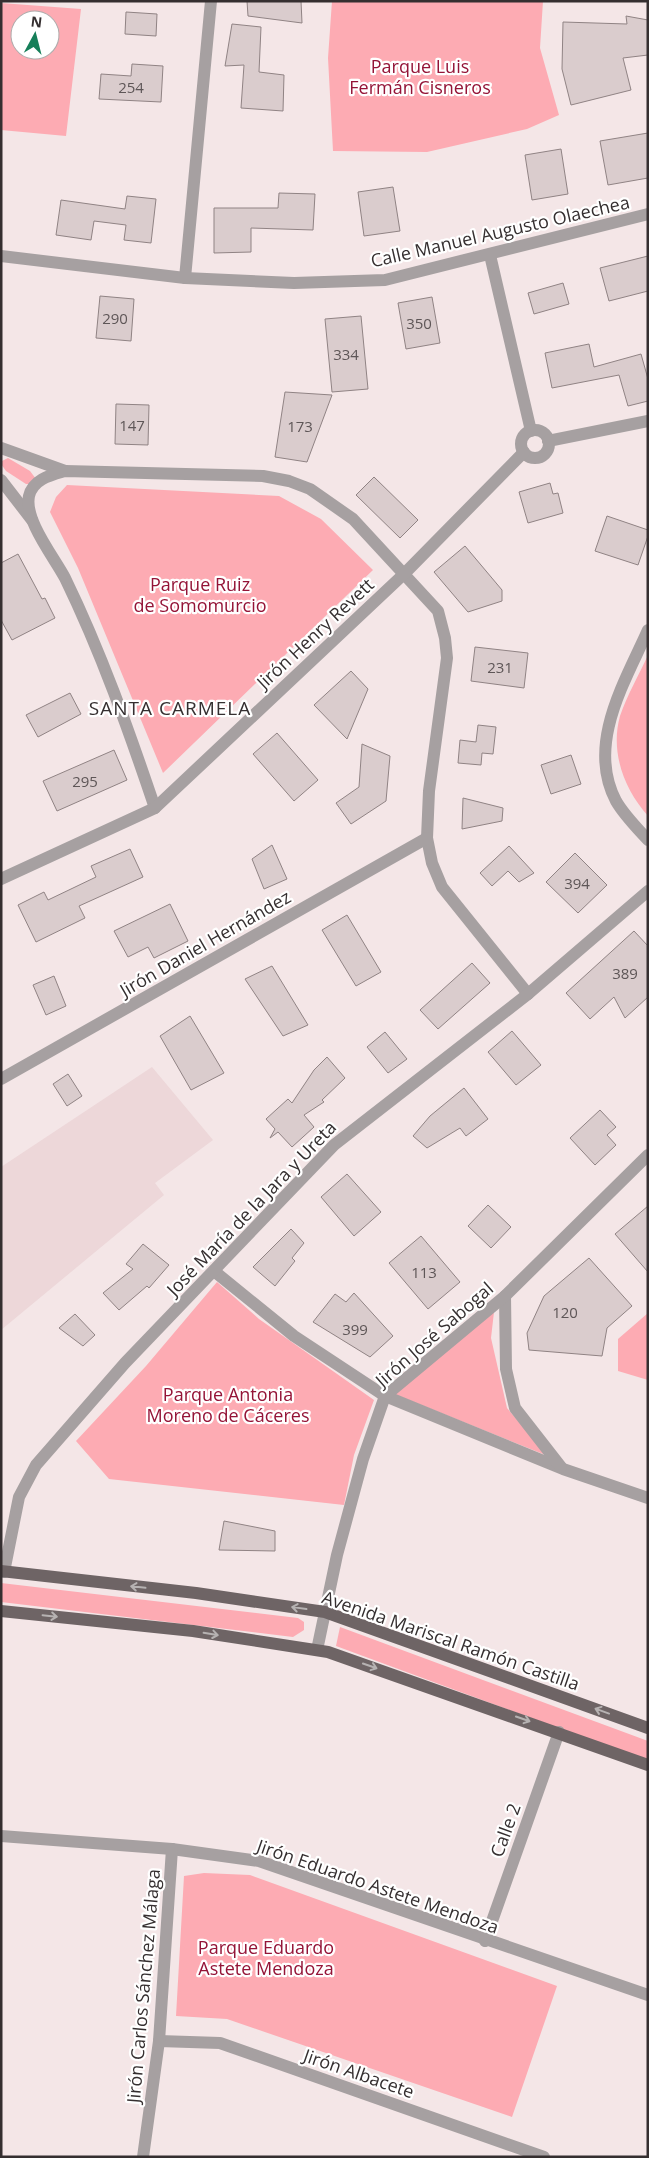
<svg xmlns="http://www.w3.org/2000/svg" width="649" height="2158" viewBox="0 0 649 2158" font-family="'Open Sans',sans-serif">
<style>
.built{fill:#edd7d9}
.green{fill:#fdabb3;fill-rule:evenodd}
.building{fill:#dacccd;stroke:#908384}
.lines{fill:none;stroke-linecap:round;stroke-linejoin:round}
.minor{stroke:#a6a0a1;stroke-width:12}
.major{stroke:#6e6465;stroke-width:12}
.oneway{stroke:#b6b2b2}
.labels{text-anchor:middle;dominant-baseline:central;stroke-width:4.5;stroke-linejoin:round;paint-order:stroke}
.number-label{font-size:15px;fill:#5e5657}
.park-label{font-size:18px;fill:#941437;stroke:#fff}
.street-label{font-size:18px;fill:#352f30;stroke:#fff}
.neighbourhood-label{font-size:19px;letter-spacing:1px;fill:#352f30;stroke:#fff}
</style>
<rect width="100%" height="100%" fill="#f4e6e7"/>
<polygon class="built" points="152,1067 213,1140 155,1183 164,1195 1,1330 1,1167"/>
<g class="green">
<polygon points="332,1 543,1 540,48 559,115 527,129 427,152 333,151 328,58"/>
<path d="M1,3L81,9L66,136L1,130ZM20,20H50V50H20Z"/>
<polygon points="8,458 30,471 36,479 30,484 26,484 6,471 1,464 2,461"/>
<polygon points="67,485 279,496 321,519 373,570 163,773 78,568 50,512 56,497"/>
<path d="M648,655V816C624,789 610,752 620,716C627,695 639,675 648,655Z"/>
<polygon points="217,1282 259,1319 374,1400 354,1455 344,1505 109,1479 76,1441 146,1366"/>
<polygon points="494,1312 491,1338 507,1408 548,1456 394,1394"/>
<polygon points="648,1313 648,1380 618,1371 618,1339"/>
<polygon points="1,1583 298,1618 304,1622 304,1630 293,1637 1,1602"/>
<polygon points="340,1627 648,1741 648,1761 336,1646"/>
<polygon points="204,1873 250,1875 557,1986 512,2117 227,2019 176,2016 184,1876"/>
</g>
<g class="building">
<polygon points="247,1 301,1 302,23 248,16"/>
<polygon points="126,12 157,14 156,36 125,34"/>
<polygon points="626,16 648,20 648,55 623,58 631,90 571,105 562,69 563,22 627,24"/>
<polygon points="232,24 261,27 259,72 284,75 283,111 241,108 244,65 225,66"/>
<polygon points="132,64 163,66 161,102 99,99 101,74 131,76"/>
<polygon points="648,133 648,178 608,185 600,141"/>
<polygon points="561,149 568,194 532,200 525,155"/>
<polygon points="393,187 400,231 364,236 358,192"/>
<polygon points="279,193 315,194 313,230 251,228 251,252 214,253 214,208 278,208"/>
<polygon points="127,196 156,199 151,243 124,240 126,225 94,221 91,240 56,235 61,200 125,209"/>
<polygon points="648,256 648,291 609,301 600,268"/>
<polygon points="563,283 569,304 534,314 528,293"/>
<polygon points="100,296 134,299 131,341 96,338"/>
<polygon points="432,297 440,343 406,349 398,303"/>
<polygon points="361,316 368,389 332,392 325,319"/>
<polygon points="589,344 594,367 641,354 648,379 648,401 628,406 619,375 552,388 545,353"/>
<polygon points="285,392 332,395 307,462 275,457"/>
<polygon points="116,404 149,405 148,445 115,444"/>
<polygon points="374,477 418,520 400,538 356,495"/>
<polygon points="550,483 553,494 558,493 563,513 528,523 519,492"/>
<polygon points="607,516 648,530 648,536 638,565 595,551"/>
<polygon points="465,546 502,590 502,601 468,612 434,572"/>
<polygon points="18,554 42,599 45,598 55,618 12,640 1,620 1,563"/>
<polygon points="475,647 528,653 524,688 471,681"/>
<polygon points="351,671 368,689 347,739 314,705"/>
<polygon points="70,693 81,714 38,737 26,715"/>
<polygon points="478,725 496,727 493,754 482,753 481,765 458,763 460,740 476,742"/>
<polygon points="277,733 318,780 294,801 253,754"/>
<polygon points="362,744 390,756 386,801 351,824 336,803 359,787"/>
<polygon points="114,750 127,780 57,811 43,781"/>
<polygon points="571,755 581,784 551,794 541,765"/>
<polygon points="463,798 503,808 502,821 462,829"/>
<polygon points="272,845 287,879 264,889 252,859"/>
<polygon points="509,846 534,873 519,882 508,871 492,886 480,873"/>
<polygon points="130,849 143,877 79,906 85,918 36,942 18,905 44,892 48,900 96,877 91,866"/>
<polygon points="575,853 607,885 578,913 546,882"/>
<polygon points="170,904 188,941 154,958 148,947 128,957 114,931"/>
<polygon points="347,915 381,972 356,986 322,930"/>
<polygon points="634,931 648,946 648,997 625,1018 614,997 590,1019 566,993"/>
<polygon points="472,963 490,983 438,1029 420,1010"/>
<polygon points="272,966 308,1025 283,1036 245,979"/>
<polygon points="54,976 66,1006 46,1015 33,985"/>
<polygon points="190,1016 224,1073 191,1090 160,1036"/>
<polygon points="512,1031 541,1065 516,1085 488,1052"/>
<polygon points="385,1032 407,1059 388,1073 367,1047"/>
<polygon points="327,1057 345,1078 322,1100 324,1102 304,1115 314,1127 292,1147 278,1132 270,1138 275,1129 266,1119 288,1099 292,1103 314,1070"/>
<polygon points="68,1074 82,1096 67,1106 53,1084"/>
<polygon points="464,1088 488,1119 466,1136 460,1128 427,1148 413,1136 430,1116"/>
<polygon points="600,1110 616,1127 607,1135 616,1145 595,1165 570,1138"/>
<polygon points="347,1174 381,1212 354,1236 321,1197"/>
<polygon points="488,1205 511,1227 491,1248 468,1226"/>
<polygon points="648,1206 648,1272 615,1234"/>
<polygon points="291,1229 304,1243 292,1258 295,1261 275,1286 253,1267"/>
<polygon points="421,1236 460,1282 428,1309 389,1263"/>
<polygon points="143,1244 169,1265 149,1288 147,1286 119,1310 103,1293 133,1269 126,1264"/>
<polygon points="589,1258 632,1306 607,1328 602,1356 529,1350 527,1333 544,1296"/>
<polygon points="354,1293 393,1336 370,1357 313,1322 335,1294 346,1302"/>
<polygon points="75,1314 95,1335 83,1346 59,1328"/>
<polygon points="224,1521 275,1531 275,1551 219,1550"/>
</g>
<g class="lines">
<g class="minor">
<polyline points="490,255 531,431"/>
<polyline points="1,256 185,278 294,283 385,280 648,214"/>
<polyline points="185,278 211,1"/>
<circle cx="535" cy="444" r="14"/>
<polyline points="548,441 648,421"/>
<polyline points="1,448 65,471"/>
<polyline points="1,480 32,520"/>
<path d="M648,630C625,682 586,744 616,801C624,815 637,828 648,840"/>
<path d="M155,808C129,731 101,652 65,578C54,557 24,520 29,496C33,479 51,475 65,471L263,476L289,481L310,489L353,519L438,611L445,638L447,658L429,791L427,838L432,863L442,887L528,994"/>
<polyline points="1,879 155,808 405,573 524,452"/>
<polyline points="1,1079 427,838"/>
<polyline points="214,1271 294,1336 385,1396 563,1469 648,1498"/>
<polyline points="505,1296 506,1369 515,1408 561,1467"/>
<polyline points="4,1572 19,1497 36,1465 125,1363 334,1145 528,994 648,891"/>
<polyline points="317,1650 337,1555 363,1459 385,1396 505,1296 648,1155"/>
<polyline points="1,1836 172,1849 259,1861 648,1995"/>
<polyline points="485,1941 559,1732"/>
<polyline points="159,2041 220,2043 544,2157"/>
<polyline points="143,2157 159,2041 172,1849"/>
</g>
<g class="major">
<polyline points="1,1571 196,1593 325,1612 648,1728"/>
<polyline points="1,1611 193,1631 328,1652 648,1765"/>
</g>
</g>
<defs><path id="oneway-shaft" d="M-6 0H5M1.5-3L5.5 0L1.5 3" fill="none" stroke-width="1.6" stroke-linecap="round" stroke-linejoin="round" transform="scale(1.25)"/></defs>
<g class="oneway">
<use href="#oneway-shaft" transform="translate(138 1587) rotate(-174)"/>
<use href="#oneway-shaft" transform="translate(299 1608) rotate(-172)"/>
<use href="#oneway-shaft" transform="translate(50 1616) rotate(6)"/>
<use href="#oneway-shaft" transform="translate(211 1634) rotate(9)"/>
<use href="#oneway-shaft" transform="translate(370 1666) rotate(19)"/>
<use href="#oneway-shaft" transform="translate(602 1711) rotate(-160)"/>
<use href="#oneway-shaft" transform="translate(523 1719) rotate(19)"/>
</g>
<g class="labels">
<g class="number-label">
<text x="131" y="87">254</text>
<text x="115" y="318">290</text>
<text x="419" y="323">350</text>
<text x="346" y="354">334</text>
<text x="132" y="425">147</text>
<text x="300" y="426">173</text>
<text x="500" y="667">231</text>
<text x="85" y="781">295</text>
<text x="577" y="883">394</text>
<text x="625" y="973">389</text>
<text x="424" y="1272">113</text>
<text x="565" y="1312">120</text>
<text x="355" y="1329">399</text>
</g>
<g class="park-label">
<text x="420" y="66">Parque Luis<tspan x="420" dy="21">Fermán Cisneros</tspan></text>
<text x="200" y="584">Parque Ruiz<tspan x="200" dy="21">de Somomurcio</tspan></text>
<text x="228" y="1394">Parque Antonia<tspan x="228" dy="21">Moreno de Cáceres</tspan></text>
<text x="266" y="1947">Parque Eduardo<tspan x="266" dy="21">Astete Mendoza</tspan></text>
</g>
<g class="street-label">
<text transform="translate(500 231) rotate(-13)">Calle Manuel Augusto Olaechea</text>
<text transform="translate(315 633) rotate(-43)">Jirón Henry Revett</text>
<text transform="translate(205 943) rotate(-30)">Jirón Daniel Hernández</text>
<text transform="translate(251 1208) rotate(-46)">José María de la Jara y Ureta</text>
<text transform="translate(434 1334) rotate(-41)">Jirón José Sabogal</text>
<text transform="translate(451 1640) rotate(19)">Avenida Mariscal Ramón Castilla</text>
<text transform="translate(505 1830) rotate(-70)">Calle 2</text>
<text transform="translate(378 1886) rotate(19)">Jirón Eduardo Astete Mendoza</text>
<text transform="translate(143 1986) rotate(-85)">Jirón Carlos Sánchez Málaga</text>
<text transform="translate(359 2073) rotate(19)">Jirón Albacete</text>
</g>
<g class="neighbourhood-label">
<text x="170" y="708">SANTA CARMELA</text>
</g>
</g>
<rect width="649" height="2158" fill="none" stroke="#352f30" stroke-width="5"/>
<g transform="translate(35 35) rotate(7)"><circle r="24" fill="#ffffff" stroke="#aeacac"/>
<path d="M0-4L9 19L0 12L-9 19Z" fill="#167f59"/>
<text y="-8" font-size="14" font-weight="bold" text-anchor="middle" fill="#352f30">N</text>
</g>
</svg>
